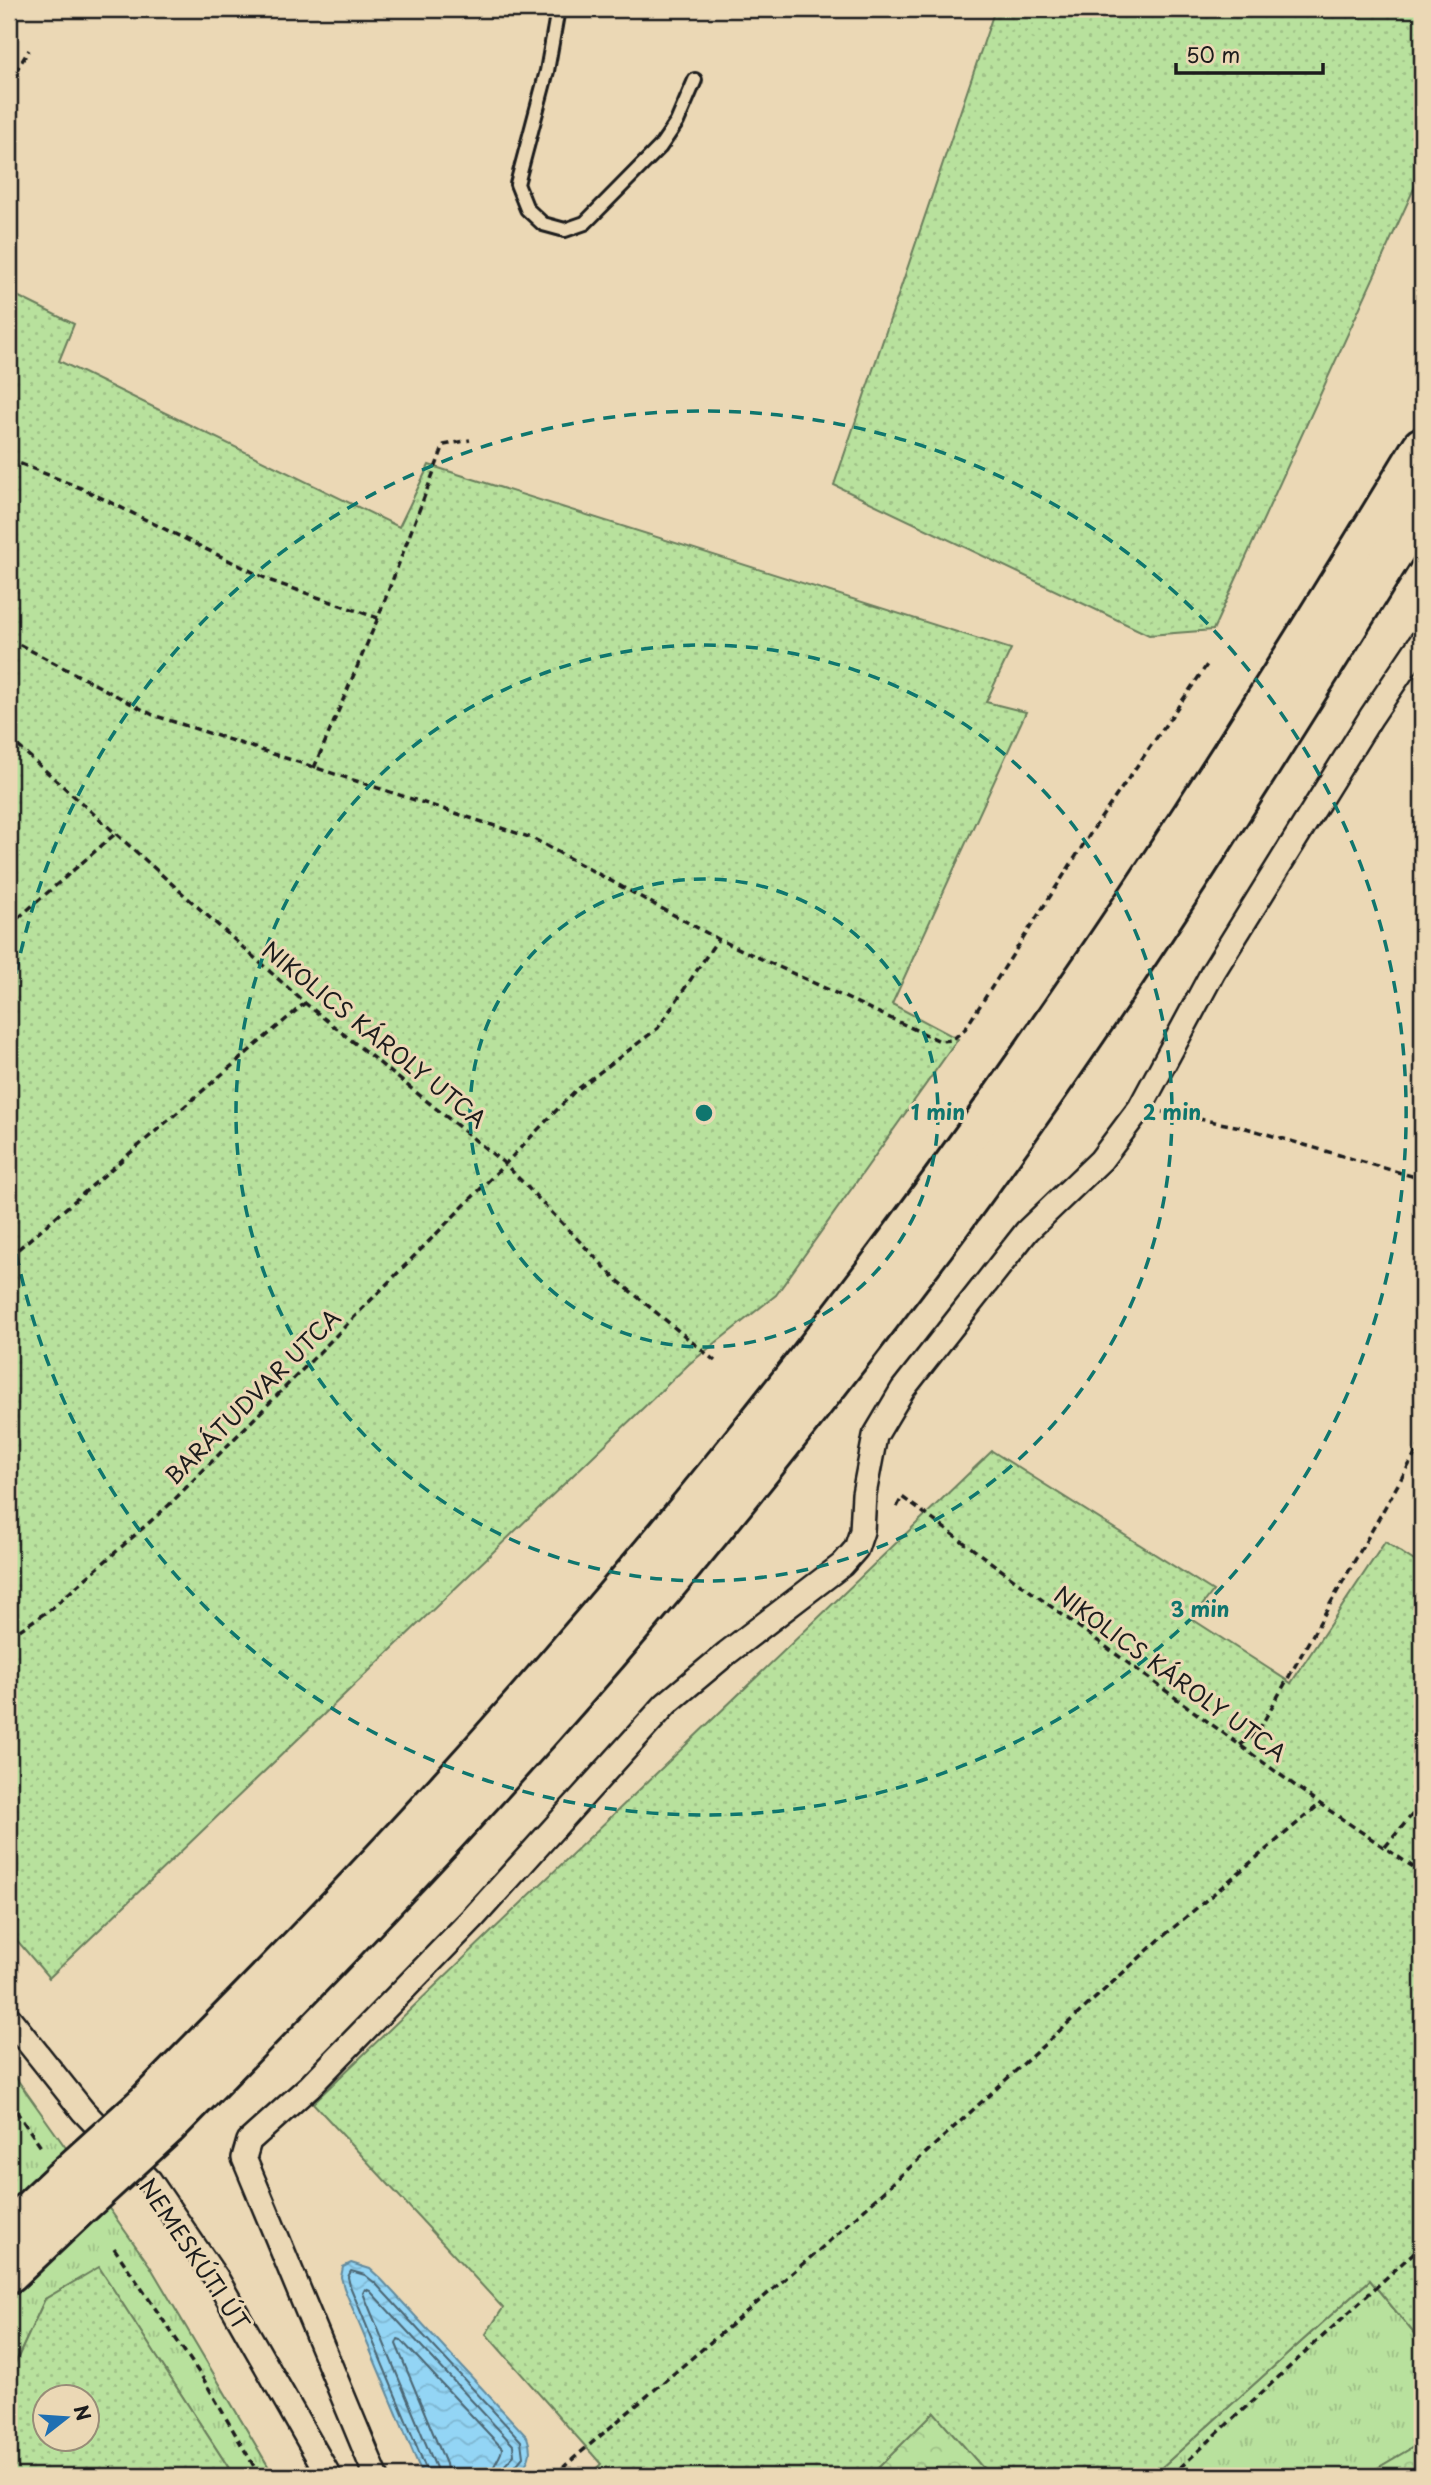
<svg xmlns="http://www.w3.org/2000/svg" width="1431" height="2485" viewBox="0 0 1431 2485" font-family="'Playpen Sans',sans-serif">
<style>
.grass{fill:url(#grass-tufts);stroke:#6a7e5c;stroke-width:2}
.forest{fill:url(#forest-crowns);stroke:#6a7e5c;stroke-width:2}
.garden{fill:url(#garden-dots);stroke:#6a7e5c;stroke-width:2;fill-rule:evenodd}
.water{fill:url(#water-waves);stroke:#638b9e;stroke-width:2}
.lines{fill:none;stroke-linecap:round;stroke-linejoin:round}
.shore{stroke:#4c6673;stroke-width:2}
.lane-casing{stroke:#1c1c1c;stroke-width:18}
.street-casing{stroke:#1c1c1c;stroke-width:28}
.highway-casing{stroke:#1c1c1c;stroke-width:44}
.path{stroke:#1c1c1c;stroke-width:3.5;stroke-dasharray:7 5;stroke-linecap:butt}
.lane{stroke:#ebd8b5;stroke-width:12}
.street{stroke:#ebd8b5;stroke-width:23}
.highway{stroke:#ebd8b5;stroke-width:38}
.highway-bridge-casing{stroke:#1c1c1c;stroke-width:44;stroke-linecap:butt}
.highway-bridge{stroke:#ebd8b5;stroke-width:38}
.ring{fill:none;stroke:#0f766e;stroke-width:3.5;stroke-dasharray:12 9}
.labels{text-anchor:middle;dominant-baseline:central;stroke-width:6;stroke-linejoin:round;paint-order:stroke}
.street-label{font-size:23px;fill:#1c1c1c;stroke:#ebd8b5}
.centre{fill:#0f766e;stroke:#ebd8b5;stroke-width:3.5}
.ring-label{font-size:21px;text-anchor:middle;font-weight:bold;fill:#0f766e;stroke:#ebd8b5;stroke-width:6;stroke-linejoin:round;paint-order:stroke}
</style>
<defs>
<pattern id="grass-tufts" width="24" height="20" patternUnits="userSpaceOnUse" patternTransform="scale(1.75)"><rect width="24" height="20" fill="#b8e19d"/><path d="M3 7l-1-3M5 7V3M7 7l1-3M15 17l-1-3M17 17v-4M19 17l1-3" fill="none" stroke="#9ec087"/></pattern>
<pattern id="forest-crowns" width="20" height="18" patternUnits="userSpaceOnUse" patternTransform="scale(1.75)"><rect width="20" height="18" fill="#b8e19d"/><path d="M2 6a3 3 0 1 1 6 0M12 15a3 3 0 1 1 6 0" fill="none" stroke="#9ec087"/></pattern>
<pattern id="garden-dots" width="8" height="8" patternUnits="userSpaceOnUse" patternTransform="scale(1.75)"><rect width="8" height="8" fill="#b8e19d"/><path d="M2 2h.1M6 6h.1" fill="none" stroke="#9ec087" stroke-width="1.8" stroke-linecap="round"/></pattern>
<pattern id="water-waves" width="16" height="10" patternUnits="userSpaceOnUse" patternTransform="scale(1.75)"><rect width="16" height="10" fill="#93d5f5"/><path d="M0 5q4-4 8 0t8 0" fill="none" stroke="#7eb6d1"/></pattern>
</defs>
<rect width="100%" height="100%" fill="#ebd8b5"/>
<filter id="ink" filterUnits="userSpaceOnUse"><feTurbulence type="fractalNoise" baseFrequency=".0143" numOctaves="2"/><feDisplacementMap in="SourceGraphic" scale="14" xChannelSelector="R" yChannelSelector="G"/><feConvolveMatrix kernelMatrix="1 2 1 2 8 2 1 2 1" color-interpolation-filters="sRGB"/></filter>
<g filter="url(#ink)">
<g class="grass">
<polygon points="9,2068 150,2266 274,2476 245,2476 232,2473 99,2268 45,2299 9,2377"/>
<polygon points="1370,2280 1422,2343 1422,2442 1364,2476 1152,2476"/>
</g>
<g class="forest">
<polygon points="934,2411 990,2476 870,2476"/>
<polygon points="1422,2442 1422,2476 1364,2476"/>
</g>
<g class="garden">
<polygon points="995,9 1415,9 1422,13 1422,171 1213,630 1149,635 834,485"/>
<polygon points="9,292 74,324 59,361 399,527 429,465 1011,649 986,702 1026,712 892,1004 958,1039 776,1295 689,1364 49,1978 9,1931"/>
<polygon points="992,1451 1213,1591 1192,1619 1291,1683 1385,1542 1422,1566 1422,2343 1370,2280 1152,2476 990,2476 934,2412 870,2476 588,2476 601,2464 486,2334 503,2308 313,2103"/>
<path d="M99,2267L232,2473L245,2476H9V2377L45,2299ZM46,2398H88V2440H46Z"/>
</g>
<path class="water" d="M351,2263L370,2269L381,2279L527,2437C534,2455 528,2464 515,2476H423L344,2288L341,2277L343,2267Z"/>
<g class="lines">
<g class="shore">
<polyline points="429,2476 350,2286 348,2277 351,2271 365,2275 376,2284 521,2441 523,2457 512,2470 511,2476"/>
<polyline points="438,2476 436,2468 363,2293 365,2289 370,2291 513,2445 514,2455 505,2465 502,2476"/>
<path d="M448,2476L446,2464L396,2344L398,2339L401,2340L502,2448C502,2457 492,2464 491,2476"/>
</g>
<g class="lane-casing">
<polyline id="lane" points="558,9 547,71 517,184 527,209 543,224 565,230 585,223 660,147 677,122 695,80"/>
</g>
<g class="street-casing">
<g id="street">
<polyline points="9,2018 83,2111 150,2181 218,2281 329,2476"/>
<polyline points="376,2476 244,2158 249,2141 310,2086 472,1919 666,1704 727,1653 842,1565 856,1549 862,1531 864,1494 875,1436 903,1389 1027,1231 1101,1160 1140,1108 1213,972 1371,717 1422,641"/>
</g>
</g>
<g class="highway-casing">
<g id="highway">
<path d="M147,2103C245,2003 344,1903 438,1799C537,1690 633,1578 726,1463C985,1144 1210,799 1422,447"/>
<path d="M167,2126C331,1959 493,1790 644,1611C746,1491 844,1365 939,1239C1114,1004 1268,755 1422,506"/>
<polyline points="9,2230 62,2180"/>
<polyline points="9,2273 83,2203"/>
</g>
</g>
<g class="path">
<polyline points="9,82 29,50"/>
<polyline points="9,459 83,489 271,581 378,618"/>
<polyline points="9,639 153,715 532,838 718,939 940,1041 952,1040 965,1029 1094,828 1209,662"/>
<polyline points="9,738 305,1003 505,1164 617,1280 715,1361"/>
<polyline points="314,768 378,618 444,445 470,440"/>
<polyline points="9,926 115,834"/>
<polyline points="1162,1112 1246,1128 1422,1179"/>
<polyline points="9,1257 305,1003"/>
<polyline points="897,1507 902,1497 1320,1804 1422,1873"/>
<polyline points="9,1637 51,1609 169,1505 505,1164 574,1092 658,1028 718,939"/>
<polyline points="1240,1745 1257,1733 1422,1442"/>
<polyline points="1385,1847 1422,1803"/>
<polyline points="9,2101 43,2150"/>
<polyline points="114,2248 204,2380 259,2475"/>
<polyline points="553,2476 825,2245 1160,1939 1320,1804"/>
<polyline points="1171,2476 1422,2245"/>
</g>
<use href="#lane" class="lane"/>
<use href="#street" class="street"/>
<use href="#highway" class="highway"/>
<g class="highway-bridge-casing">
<g id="highway-bridge">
<polyline points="62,2180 147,2103"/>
<polyline points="83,2203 167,2126"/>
</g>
</g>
<use href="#highway-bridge" class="highway-bridge"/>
</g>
</g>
<g class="ring">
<circle cx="704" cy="1113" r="234"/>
<circle cx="704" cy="1113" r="468"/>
<path d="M9 1015A702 702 0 1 1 9 1211"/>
</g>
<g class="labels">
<g class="street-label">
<text transform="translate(375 1034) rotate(39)">NIKOLICS KÁROLY UTCA</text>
<text transform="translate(252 1396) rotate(-45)">BARÁTUDVAR UTCA</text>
<text transform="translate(1171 1673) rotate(36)">NIKOLICS KÁROLY UTCA</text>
<text transform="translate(195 2254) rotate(56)">NEMESKÚTI ÚT</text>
</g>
</g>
<circle cx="704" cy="1113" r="10" class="centre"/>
<g class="ring-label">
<text x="938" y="1120">1 min</text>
<text x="1172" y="1120">2 min</text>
<text x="1200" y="1617">3 min</text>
</g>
<rect width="1431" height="2485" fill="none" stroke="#ebd8b5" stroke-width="35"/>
<rect x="18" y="18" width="1396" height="2450" fill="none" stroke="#1c1c1c" stroke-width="2.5" filter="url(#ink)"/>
<g transform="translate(66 2418) rotate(73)"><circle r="33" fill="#ebd8b5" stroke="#988d78" stroke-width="2"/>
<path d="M0-5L12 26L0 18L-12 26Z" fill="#1f6fb2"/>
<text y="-10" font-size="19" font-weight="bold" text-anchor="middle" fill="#1c1c1c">N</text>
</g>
<path d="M1176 63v10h147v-10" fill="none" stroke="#1c1c1c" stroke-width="3.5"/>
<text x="1186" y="63" font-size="21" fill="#1c1c1c" stroke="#ebd8b5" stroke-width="5" paint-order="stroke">50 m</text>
</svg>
